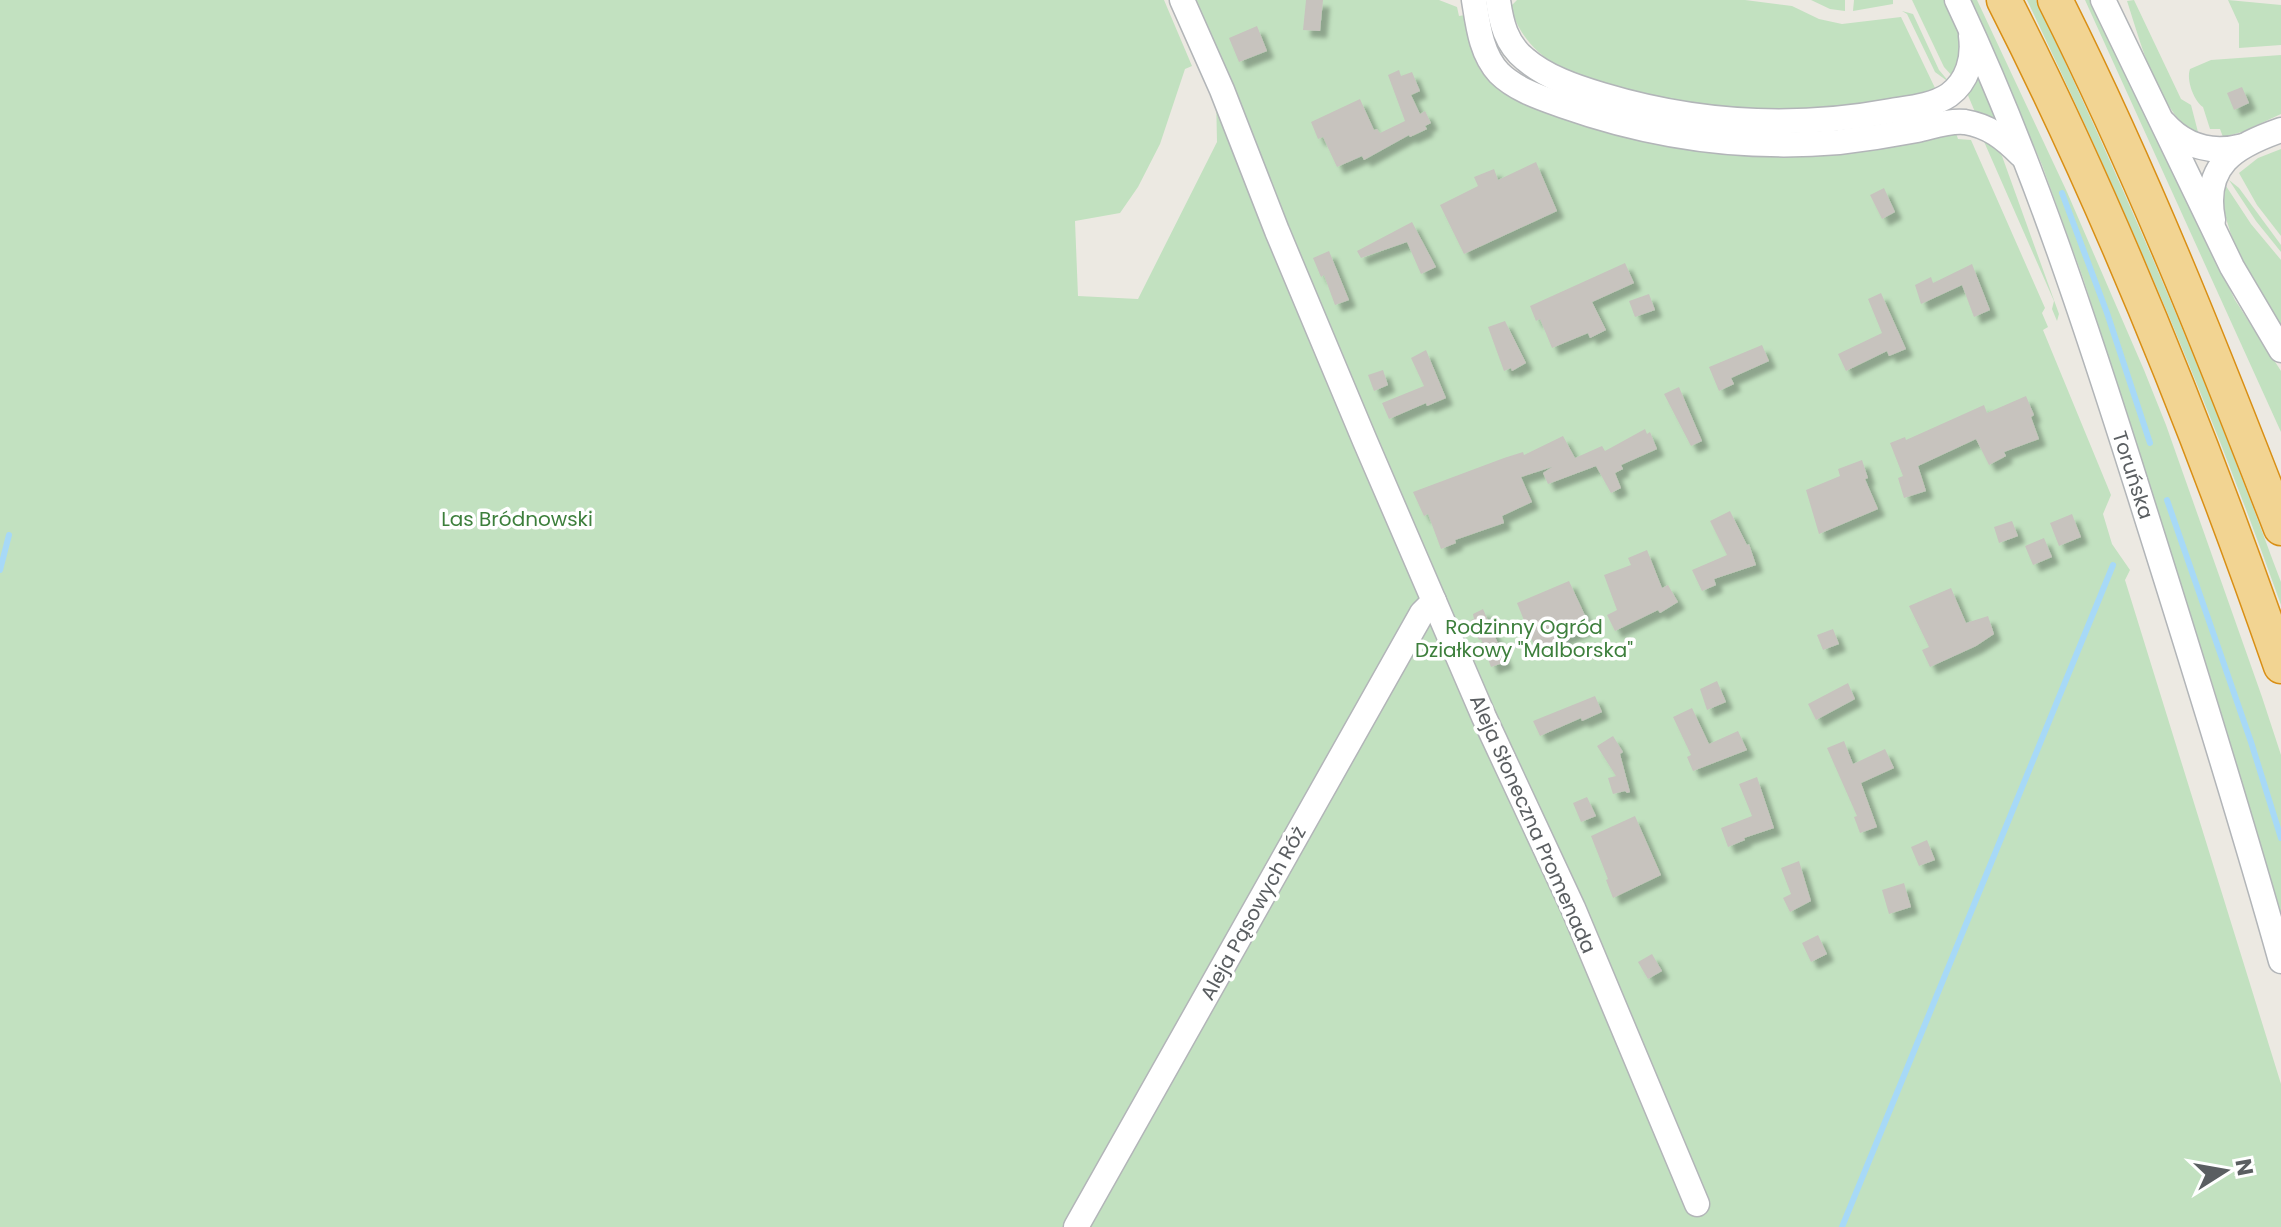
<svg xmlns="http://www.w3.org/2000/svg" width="2281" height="1227" viewBox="0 0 2281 1227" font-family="Poppins,sans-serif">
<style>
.green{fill:#c2e1c0}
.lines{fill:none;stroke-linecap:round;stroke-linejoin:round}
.stream{stroke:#a7d9f7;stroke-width:6}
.building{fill:#c7c3be;filter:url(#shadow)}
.minor-casing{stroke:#b2b5b8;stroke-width:27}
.highway-casing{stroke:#d98f15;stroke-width:37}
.minor{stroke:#fff;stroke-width:24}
.highway{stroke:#f2d492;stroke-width:34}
.labels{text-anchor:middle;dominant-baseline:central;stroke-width:7;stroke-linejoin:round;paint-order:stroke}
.street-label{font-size:20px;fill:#5a5e61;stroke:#fff}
.park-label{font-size:20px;fill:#3d7f3c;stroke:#fff}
</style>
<defs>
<filter id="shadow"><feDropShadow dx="7" dy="7" stdDeviation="2" flood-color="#0004"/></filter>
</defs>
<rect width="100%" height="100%" fill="#ece9e2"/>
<g class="green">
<path d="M0,0H1164L1192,66L1185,69L1160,144L1138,187L1120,213L1075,221L1078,296L1138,299L1217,142L1216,94L1191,0H1439L1457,7L1459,16L1465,15C1472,53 1472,73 1507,94L1956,133L1958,139L1971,140L2045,308L2042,313L2048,327L2043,330L2111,495L2103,514L2112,544L2130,570L2125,580L2281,1084V1227H0Z"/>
<path d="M1517,0H1745L1792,6L1819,19L1842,24L1901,17L1935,88C1919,98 1895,100 1876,102C1787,116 1697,110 1610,84C1591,79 1571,73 1553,63C1533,50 1516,30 1511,6Z"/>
<polygon points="1811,0 1845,0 1845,11 1830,9"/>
<polygon points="1854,0 1893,0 1893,4 1853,11"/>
<polygon points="1912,0 1944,0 1963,43 1954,78 1944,67"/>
<polygon points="1970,0 1977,0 2067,192 2144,370 2166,425 2262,697 2281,755 2281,915 2214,689 2083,278 2042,165"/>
<path d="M2027,0H2036C2123,184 2203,370 2273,561L2281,582V605C2208,399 2121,198 2027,0Z"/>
<polygon points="2085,0 2091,0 2235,300 2281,371 2281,432"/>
<path d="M2134,0L2181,99L2191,105L2199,136C2158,113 2141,43 2127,1Z"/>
<polygon points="2228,0 2281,5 2281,45 2239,48 2239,24"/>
<polygon points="1902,11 1913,14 1939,70 1950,83 1935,72 1907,14"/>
<path d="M2281,55V114L2242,132L2223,137L2220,129H2210L2203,107C2194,101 2186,80 2190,69L2211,60Z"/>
<polygon points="1978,77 1996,116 1995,118 1975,112 1967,93"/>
<polygon points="1982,137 1992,143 2002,156 2059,314 2057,321 2052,309 2054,301"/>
<polygon points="2281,149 2281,236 2257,205 2239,173 2258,158"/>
<path d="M2222,180L2251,224L2281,260V325C2254,283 2219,231 2222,180Z"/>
<polygon points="2229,180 2239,188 2281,245 2281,252 2256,221"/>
</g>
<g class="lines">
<g class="stream">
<polyline points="2062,193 2107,313 2150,443"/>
<polyline points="2167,500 2251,742 2281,838"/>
<polyline points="0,570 9,535"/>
<polyline points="1842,1227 2113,565"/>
</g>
</g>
<g class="building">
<polygon points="1306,0 1323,0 1320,31 1303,30"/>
<polygon points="1257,26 1267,51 1239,62 1229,38"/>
<polygon points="1399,70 1401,76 1412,72 1420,91 1411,95 1420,114 1425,111 1431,123 1425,126 1427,129 1410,137 1409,135 1364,160 1362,156 1337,167 1323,137 1318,139 1311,122 1360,99 1374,130 1377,129 1380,133 1405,121 1388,75"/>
<polygon points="2242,87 2249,103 2234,110 2227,93"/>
<polygon points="1536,162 1557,211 1464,254 1440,205 1478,186 1474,177 1494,169 1498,180"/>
<polygon points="1884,188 1895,212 1882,219 1870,195"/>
<polygon points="1412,222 1436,267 1421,274 1407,242 1361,258 1357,251"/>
<polygon points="1329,251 1349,300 1335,305 1324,275 1321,277 1313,258"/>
<polygon points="1625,263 1634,283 1592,302 1606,330 1590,338 1588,333 1552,348 1540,319 1536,321 1530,306"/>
<polygon points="1972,264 1990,310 1974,317 1962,285 1921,304 1915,285 1931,277 1933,283"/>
<polygon points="1881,293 1906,349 1889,356 1887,351 1846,371 1838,354 1882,333 1868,299"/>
<polygon points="1649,294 1655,310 1635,317 1629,301"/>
<polygon points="1505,321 1526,363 1512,371 1511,368 1504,371 1488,327"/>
<polygon points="1762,345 1769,361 1731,378 1734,384 1719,391 1709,367"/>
<polygon points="1426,350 1446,398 1427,406 1426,403 1389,419 1382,403 1424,386 1411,358"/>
<polygon points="1383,370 1388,385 1374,391 1368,375"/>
<polygon points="1679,387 1702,441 1691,446 1664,394"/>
<polygon points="2026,396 2034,415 2031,417 2039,439 2004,452 2006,456 1989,465 1976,439 1918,466 1926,491 1904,498 1898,478 1903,476 1890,443 1905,437 1906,440 1984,405 1987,413"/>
<polygon points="1645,429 1647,434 1650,432 1657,449 1621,465 1623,469 1615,473 1621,488 1611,493 1596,466 1548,484 1543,473 1552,467 1521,477 1532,502 1502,516 1504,523 1455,540 1456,543 1441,549 1428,514 1424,516 1413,492 1504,458 1523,452 1524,455 1563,436 1575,458 1602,446 1605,451"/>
<polygon points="1862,460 1868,478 1865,479 1878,509 1819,534 1806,490 1840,476 1838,469"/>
<polygon points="1730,511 1747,545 1749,544 1756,565 1714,579 1716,585 1702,591 1692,570 1727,555 1710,521"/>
<polygon points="2072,514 2081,537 2059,546 2050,523"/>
<polygon points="2012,521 2018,536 1999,543 1994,527"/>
<polygon points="2044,538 2052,557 2033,565 2025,546"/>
<polygon points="1647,550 1662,588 1668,585 1678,602 1660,613 1658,610 1615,631 1607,615 1617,610 1604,575 1631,565 1628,558"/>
<polygon points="1569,581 1590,626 1536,650 1517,603"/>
<polygon points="1951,588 1966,623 1988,616 1994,634 1976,646 1930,667 1922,650 1929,647 1909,606"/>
<polygon points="1483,609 1506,662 1491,667 1481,639 1479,640 1471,620 1474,619 1473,614"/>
<polygon points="1833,629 1839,644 1823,650 1817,635"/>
<polygon points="1717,681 1726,702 1707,710 1700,689"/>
<polygon points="1848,683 1855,699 1816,720 1808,704"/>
<polygon points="1595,696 1602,712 1582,721 1581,718 1540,736 1533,721"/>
<polygon points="1692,708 1709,744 1738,731 1747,750 1693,771 1687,757 1691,755 1673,717"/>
<polygon points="1613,736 1623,752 1620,754 1630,792 1627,793 1625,791 1613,794 1608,778 1616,776 1597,746"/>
<polygon points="1844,741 1853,764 1885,749 1894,768 1861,783 1877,827 1860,833 1854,817 1857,816 1827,748"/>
<polygon points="1757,777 1774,828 1744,838 1745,840 1728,847 1721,828 1752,816 1739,784"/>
<polygon points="1587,797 1596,816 1581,822 1573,803"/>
<polygon points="1635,816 1661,875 1613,898 1606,880 1608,879 1591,836"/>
<polygon points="1927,840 1935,860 1919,866 1911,847"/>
<polygon points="1799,861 1811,901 1790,912 1783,898 1791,894 1781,868"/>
<polygon points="1904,883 1911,907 1889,914 1882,890"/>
<polygon points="1818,935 1827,954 1811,962 1802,943"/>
<polygon points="1652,954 1662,971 1648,979 1638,962"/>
</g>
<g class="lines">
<g class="minor-casing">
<g id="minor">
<polyline points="1182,0 1222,90 1277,231 1365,441 1484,717 1573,908 1697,1204"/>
<path d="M1474,0C1478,25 1481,54 1499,73C1516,90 1542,98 1564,106C1652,137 1746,150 1839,142C1865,139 1891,135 1917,130C1931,127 1950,120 1965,122C1989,126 2004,138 2021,155"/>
<path d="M1498,0C1501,22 1506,44 1525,59C1546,77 1575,87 1602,95C1695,123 1794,129 1891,111C1909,108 1933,106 1949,95C1968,81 1974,58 1971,36"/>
<path d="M1957,0C2032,159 2086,325 2139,493C2188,648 2237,804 2281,961"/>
<polyline points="2103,0 2232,267 2281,350"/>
<path d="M2164,123C2185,147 2212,154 2243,146"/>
<path d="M2213,220C2202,165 2235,146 2281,130"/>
<polyline points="1076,1227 1422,613 1434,601"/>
</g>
</g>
<g class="highway-casing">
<g id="highway">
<path d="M2004,0C2113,214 2202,439 2281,666"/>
<path d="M2055,0C2141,171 2212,350 2281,528"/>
</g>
</g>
<use href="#minor" class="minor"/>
<use href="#highway" class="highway"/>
</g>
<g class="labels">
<g class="street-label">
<text transform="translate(2133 475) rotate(72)">Toruńska</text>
<text transform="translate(1533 824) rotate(66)">Aleja Słoneczna Promenada</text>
<text transform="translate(1253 913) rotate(-61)">Aleja Pąsowych Róż</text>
</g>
<g class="park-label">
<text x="517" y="519">Las Bródnowski</text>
<text x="1524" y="627">Rodzinny Ogród<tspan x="1524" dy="23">Działkowy "Malborska"</tspan></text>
</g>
</g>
<g transform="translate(2225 1171) rotate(79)" stroke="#ffffff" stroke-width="6" paint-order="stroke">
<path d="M0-6L14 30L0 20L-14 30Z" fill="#5a5e61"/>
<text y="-12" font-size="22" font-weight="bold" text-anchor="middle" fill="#5a5e61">N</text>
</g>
</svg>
